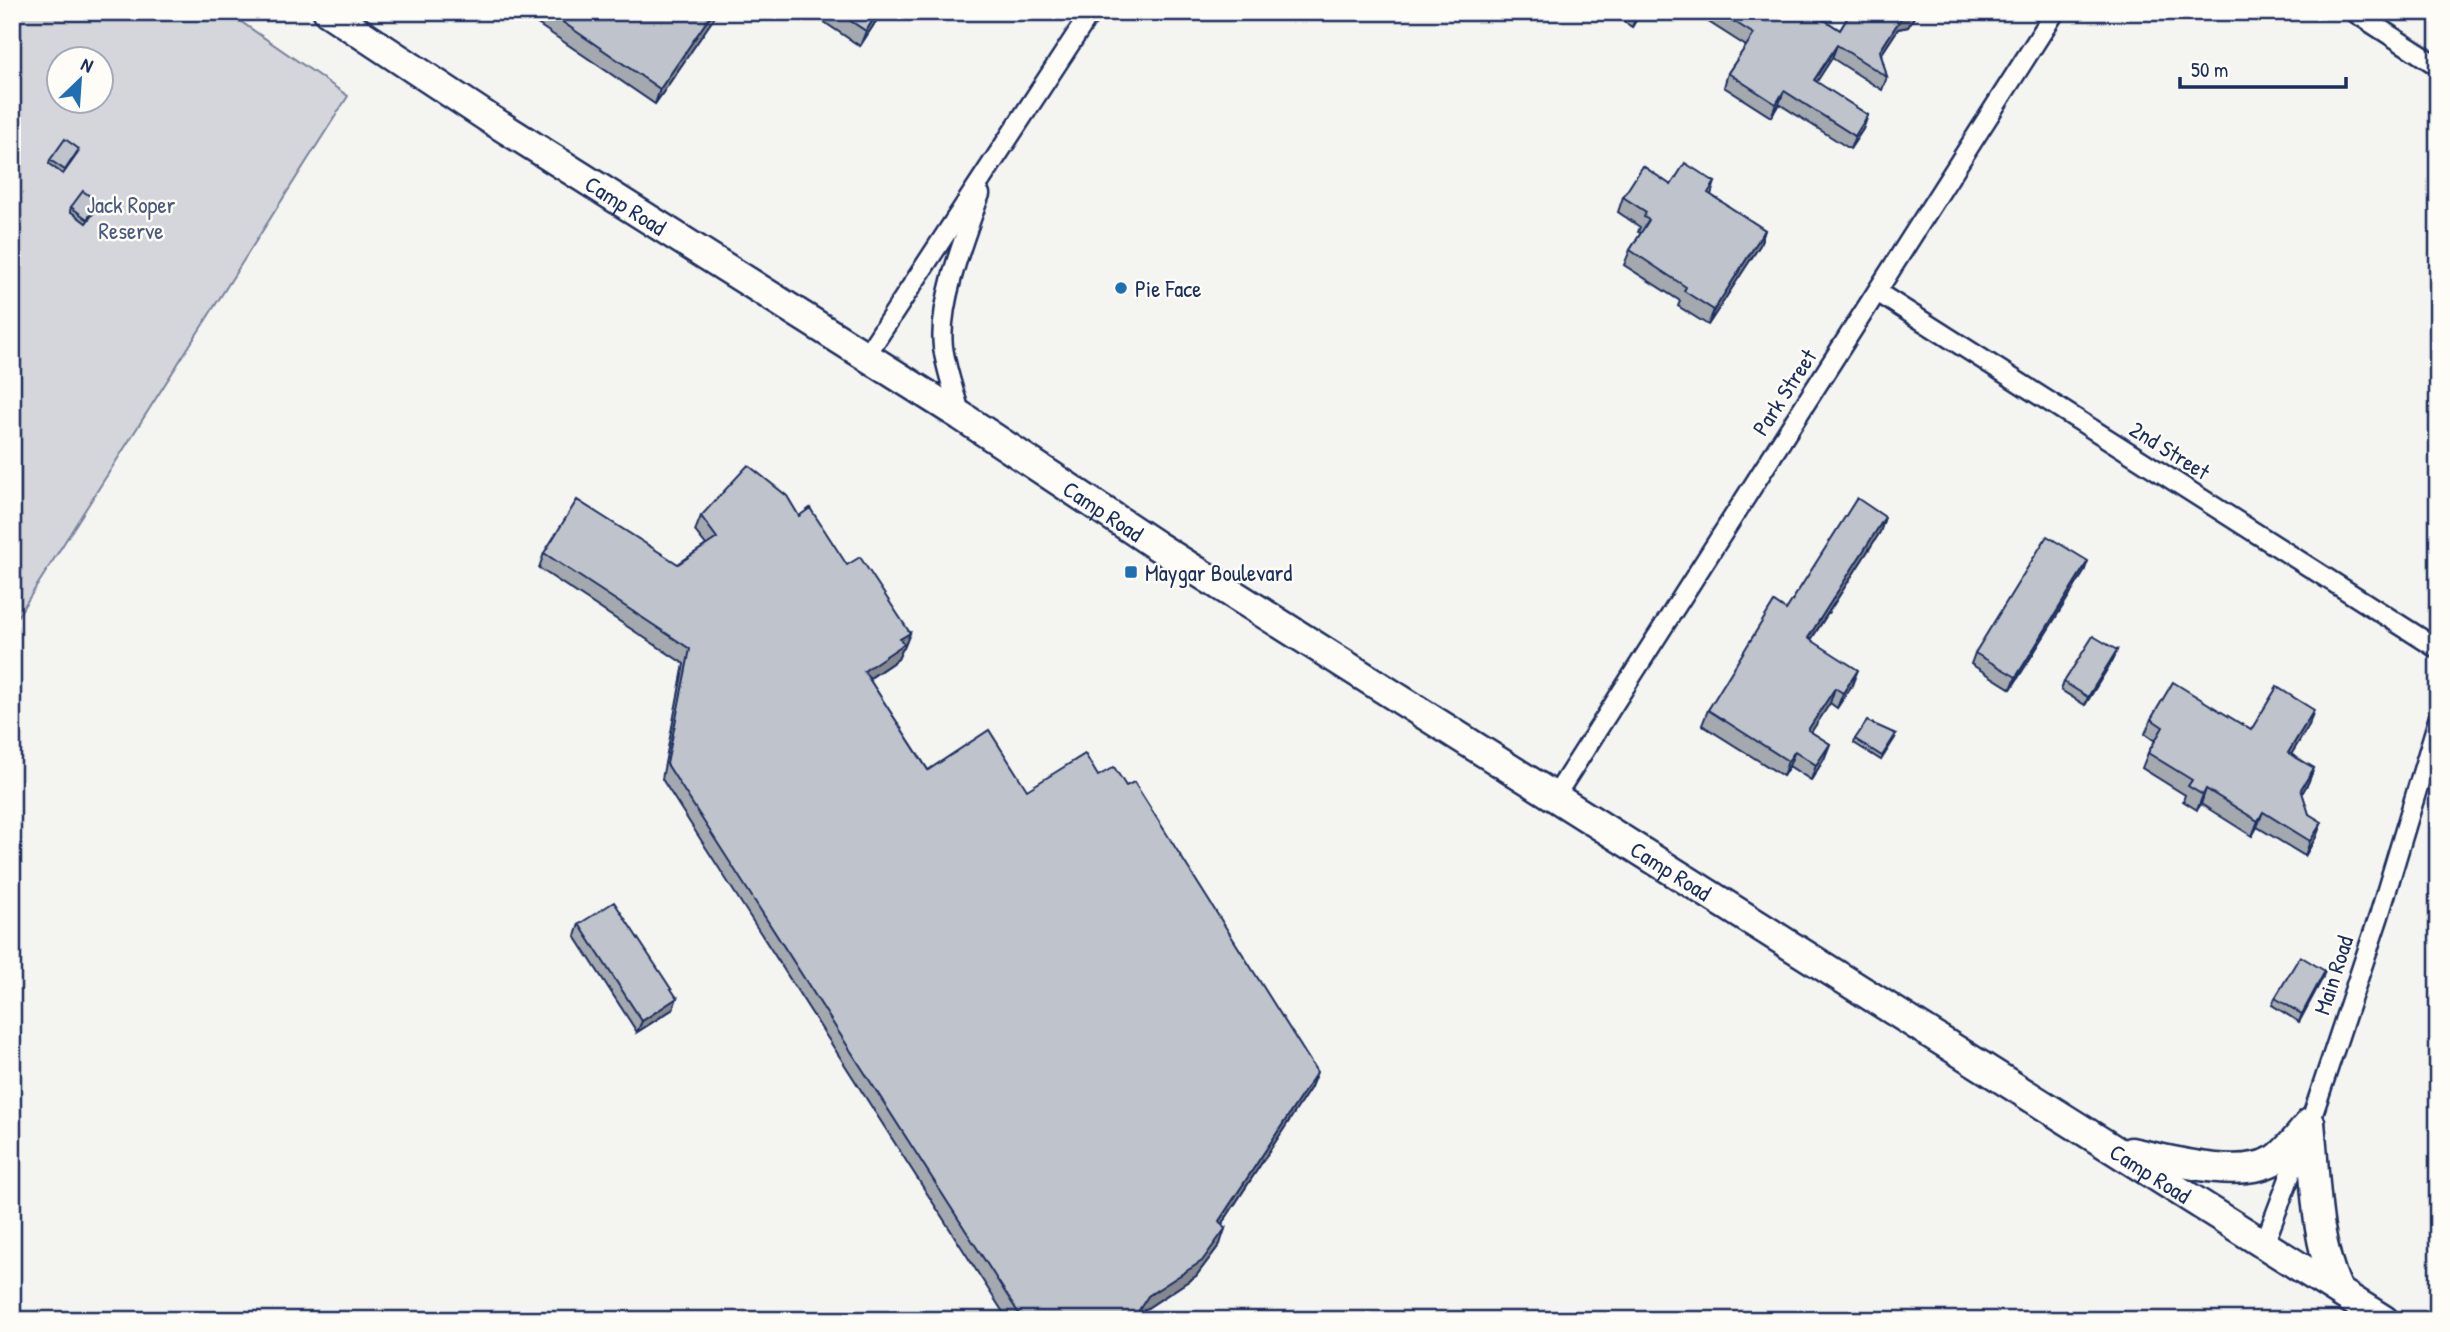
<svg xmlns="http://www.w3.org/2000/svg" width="2450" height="1332" viewBox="0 0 2450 1332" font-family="'Patrick Hand',sans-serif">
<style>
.green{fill:#d4d6db;stroke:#78829c;stroke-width:2;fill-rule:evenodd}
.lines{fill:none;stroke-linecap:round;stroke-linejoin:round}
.minor-casing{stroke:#1b2f5e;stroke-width:23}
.primary-casing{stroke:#1b2f5e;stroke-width:33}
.minor{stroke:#fdfcf7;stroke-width:18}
.primary{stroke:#fdfcf7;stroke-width:28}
.wall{fill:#a4a8af;stroke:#1b2f5e;stroke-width:2}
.shaded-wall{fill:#86888f;stroke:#1b2f5e;stroke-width:2}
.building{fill:#bfc3cc;stroke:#1b2f5e;stroke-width:2}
.poi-dot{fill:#1f6fb2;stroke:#fdfcf7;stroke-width:2.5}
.labels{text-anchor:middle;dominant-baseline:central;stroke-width:5;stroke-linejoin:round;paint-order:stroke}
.park-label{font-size:23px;fill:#49597d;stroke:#fdfcf7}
.street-label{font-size:23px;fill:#1b2f5e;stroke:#fdfcf7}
.poi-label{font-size:23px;fill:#1b2f5e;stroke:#fdfcf7;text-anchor:start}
</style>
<rect width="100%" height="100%" fill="#f4f4f1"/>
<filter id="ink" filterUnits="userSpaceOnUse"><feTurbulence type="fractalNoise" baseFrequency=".0143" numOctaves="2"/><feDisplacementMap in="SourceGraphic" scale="14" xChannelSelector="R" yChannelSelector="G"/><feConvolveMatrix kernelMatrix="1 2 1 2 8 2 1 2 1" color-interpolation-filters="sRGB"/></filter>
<g filter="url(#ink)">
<path class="green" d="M12,12H227L348,96L12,625ZM60,60H102V102H60Z"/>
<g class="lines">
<g class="minor-casing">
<g id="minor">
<polyline points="2354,12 2438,66"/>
<polyline points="1877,292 2438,649"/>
<polyline points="865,357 1091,12"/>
<path d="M961,416C955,394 946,370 943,347C938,303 965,236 980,194"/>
<polyline points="1554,798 2055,12"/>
<polyline points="2265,1242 2310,1123 2379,916 2438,720"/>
</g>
</g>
<g class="primary-casing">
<g id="primary">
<path id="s1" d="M328,12L490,119L961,416L1157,546L2384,1320"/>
<path d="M2310,1123C2316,1180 2314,1238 2338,1290"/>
<path d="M2131,1152C2169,1160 2241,1181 2276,1159C2289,1150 2300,1134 2310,1123"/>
</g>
</g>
<use href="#minor" class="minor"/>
<use href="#primary" class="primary"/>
</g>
<g class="wall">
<polygon points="520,12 718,12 655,104"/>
<polygon points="809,12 882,12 860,46"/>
<polygon points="1609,12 1641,12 1632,27"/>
<polygon points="1709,12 1812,12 1840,30 1851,12 1917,12 1908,27 1898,29 1881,55 1887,77 1882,90 1832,58 1816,82 1868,115 1863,129 1850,149 1779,104 1771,117 1724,87 1728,73 1746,46 1707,21"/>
<polygon points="2427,12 2438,12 2438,18"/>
<polygon points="78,153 63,174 49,164 50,160"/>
<polygon points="1715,182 1711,195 1765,230 1760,245 1708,325 1678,306 1680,301 1624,265 1630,250 1641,233 1638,232 1640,227 1618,212 1623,197 1671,185"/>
<polygon points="99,203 98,207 86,223 70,211 71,207"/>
<polygon points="701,516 799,516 847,565 910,633 904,648 902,650 898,659 869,679 928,770 1027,790 1098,776 1311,1087 1222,1224 1220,1244 1196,1276 1143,1311 1137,1320 1008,1320 662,779 684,664 539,568 544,553 678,564 706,545 695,531"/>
<polygon points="1885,517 1880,532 1811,640 1852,685 1837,708 1830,703 1811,732 1830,744 1824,759 1811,780 1789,766 1783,776 1702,725 1708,710 1786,610"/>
<polygon points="2084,572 2011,689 1971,664 1975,653"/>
<polygon points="2117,650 2114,658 2085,705 2061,690 2064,682"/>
<polygon points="2151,719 2251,730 2309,725 2291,754 2314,768 2308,783 2302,793 2316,837 2305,856 2257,827 2252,836 2201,804 2197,810 2183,801 2185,795 2142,768 2148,753 2155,741 2145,734"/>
<polygon points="1895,738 1881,760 1854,743 1855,739"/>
<polygon points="579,924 673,1009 637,1032 575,936"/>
<polygon points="2322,979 2299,1022 2272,1005 2275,998"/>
</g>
<g class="shaded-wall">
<polygon points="713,12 718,12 655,104 660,89"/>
<polygon points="878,12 882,12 860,46 866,31"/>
<polygon points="1639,12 1641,12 1632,27 1635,19"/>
<polygon points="1914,12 1917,12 1908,27 1898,29 1875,64 1880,51 1903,15"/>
<polygon points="1837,45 1832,58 1809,94 1814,80"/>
<polygon points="1784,91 1779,104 1771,117 1776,104"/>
<polygon points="1868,115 1863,129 1850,149 1855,136"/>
<polygon points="1765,230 1760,245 1708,325 1714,310"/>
<polygon points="1885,517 1880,532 1802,653 1808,638"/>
<polygon points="2088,561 2084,572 2011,689 2016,677"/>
<polygon points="910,633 904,648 902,650 898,659 858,686 864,671 900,639"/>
<polygon points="2117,650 2114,658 2085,705 2088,697"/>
<polygon points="1858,670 1852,685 1837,708 1843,693"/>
<polygon points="1835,688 1830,703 1803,745 1808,730"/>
<polygon points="2314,710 2309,725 2283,768 2288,753"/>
<polygon points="1830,744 1824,759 1811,780 1816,765"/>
<polygon points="1795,751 1789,766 1783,776 1788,761"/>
<polygon points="2314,768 2308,783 2296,804 2301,789"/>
<polygon points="2206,789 2201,804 2197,810 2203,795"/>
<polygon points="2263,812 2257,827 2252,836 2258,821"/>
<polygon points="2322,822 2316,837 2305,856 2310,841"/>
<polygon points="2325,971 2322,979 2299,1022 2302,1014"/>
<polygon points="677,998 673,1009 637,1032 642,1021"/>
<polygon points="1317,1072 1311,1087 1214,1236 1219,1221"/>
<polygon points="1225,1229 1220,1244 1196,1276 1143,1311 1137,1320 1131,1320 1148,1296"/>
</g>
<g class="building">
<polygon points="548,12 713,12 660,89"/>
<polygon points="837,12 878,12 866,31"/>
<polygon points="1624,12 1639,12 1635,19"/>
<polygon points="1719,12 1812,12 1840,30 1851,12 1914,12 1913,14 1903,15 1880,51 1887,77 1837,45 1814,80 1868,115 1855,136 1784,91 1776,104 1728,73 1754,34"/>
<polygon points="65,139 79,149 65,170 50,160"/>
<polygon points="1685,163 1715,182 1708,193 1765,230 1714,310 1684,291 1686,287 1630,250 1649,220 1644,217 1646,212 1623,197 1643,166 1671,185"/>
<polygon points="83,191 99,203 87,219 71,207"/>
<polygon points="748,465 787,496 799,516 810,508 847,565 860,557 910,633 900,639 904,644 864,671 928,770 989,730 1027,790 1085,754 1098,776 1114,767 1126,786 1134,782 1317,1072 1219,1221 1225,1229 1202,1261 1148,1296 1134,1318 1131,1320 1023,1320 667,764 690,649 544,553 577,500 678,564 717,538 701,516"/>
<polygon points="1857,498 1885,517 1808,638 1858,670 1843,693 1835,688 1808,730 1830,744 1816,765 1795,751 1788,761 1708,710 1774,602 1786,610"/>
<polygon points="2047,536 2088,561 2016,677 1975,653"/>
<polygon points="2093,636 2117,650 2088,697 2064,682"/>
<polygon points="2173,682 2251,730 2277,687 2314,710 2288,753 2314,768 2301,789 2309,814 2322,822 2310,841 2263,812 2258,821 2206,789 2203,795 2188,786 2192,780 2148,753 2163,727 2151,719"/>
<polygon points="1867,721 1896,734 1882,756 1855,739"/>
<polygon points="614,902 677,998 642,1021 579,924"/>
<polygon points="2300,956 2325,971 2302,1014 2275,998"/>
</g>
</g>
<g class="poi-dot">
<circle cx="1121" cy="288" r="7"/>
<rect x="1124" y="565" width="14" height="14" rx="3.5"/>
</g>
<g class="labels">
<g class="park-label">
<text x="131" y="204">Jack Roper<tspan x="131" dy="26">Reserve</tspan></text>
</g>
<g class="street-label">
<text stroke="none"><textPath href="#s1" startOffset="355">Camp Road</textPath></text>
<text transform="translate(1784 392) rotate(-57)">Park Street</text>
<text transform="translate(2170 450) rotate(32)">2nd Street</text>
<text stroke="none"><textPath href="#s1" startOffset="922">Camp Road</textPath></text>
<text stroke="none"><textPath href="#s1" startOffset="1594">Camp Road</textPath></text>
<text transform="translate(2333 975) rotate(-72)">Main Road</text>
<text stroke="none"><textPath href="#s1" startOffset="2161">Camp Road</textPath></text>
</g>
<g class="poi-label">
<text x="1135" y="288">Pie Face</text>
<text x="1145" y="572">Maygar Boulevard</text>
</g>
</g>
<rect width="2450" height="1332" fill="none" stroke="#fdfcf7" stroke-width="42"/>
<rect x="21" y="21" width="2408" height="1290" fill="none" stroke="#1b2f5e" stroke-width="2.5" filter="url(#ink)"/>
<g transform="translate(80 80) rotate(25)"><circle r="33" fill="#fdfcf7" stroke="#a3aaba" stroke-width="2"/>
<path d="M0-5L12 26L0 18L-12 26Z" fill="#1f6fb2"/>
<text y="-10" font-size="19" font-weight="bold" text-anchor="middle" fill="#1b2f5e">N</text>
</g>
<path d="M2180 77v10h166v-10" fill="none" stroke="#1b2f5e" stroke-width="3.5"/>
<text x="2191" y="77" font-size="21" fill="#1b2f5e" stroke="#fdfcf7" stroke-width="5" paint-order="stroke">50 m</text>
</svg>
